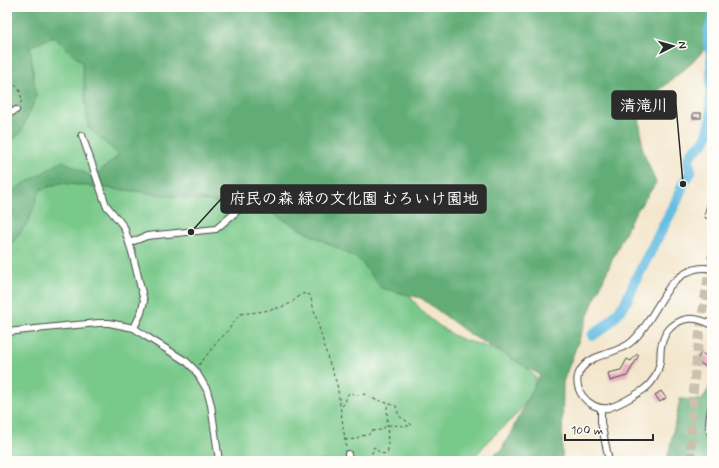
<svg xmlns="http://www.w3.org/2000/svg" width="719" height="468" viewBox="0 0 719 468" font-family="Mynerve,'Klee One',sans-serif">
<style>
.green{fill:#79c98b;stroke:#527a5b}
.forest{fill:#62ad77;stroke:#466c51}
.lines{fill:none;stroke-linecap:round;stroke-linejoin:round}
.river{stroke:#65bde2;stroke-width:11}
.building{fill:#e6b1c4}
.highway-tunnel{stroke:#cbc1ac;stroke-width:9;stroke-dasharray:9 4.5;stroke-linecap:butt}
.minor-casing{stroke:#494743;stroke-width:8}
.path{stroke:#494743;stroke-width:1;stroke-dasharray:3 3;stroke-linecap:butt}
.minor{stroke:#fff;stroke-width:6}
.path-bridge{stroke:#494743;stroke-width:1;stroke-dasharray:3 3;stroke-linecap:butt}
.leader{fill:none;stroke:#2b2b2b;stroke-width:1.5}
.callout-dot{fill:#2b2b2b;stroke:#fdfcf7;stroke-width:1.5}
.callout{fill:#2b2b2b;stroke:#2b2b2b;stroke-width:1.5}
.callout-label{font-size:16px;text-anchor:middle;font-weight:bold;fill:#fff}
</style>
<rect width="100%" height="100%" fill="#fdfcf7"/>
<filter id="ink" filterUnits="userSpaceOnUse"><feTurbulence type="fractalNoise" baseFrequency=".025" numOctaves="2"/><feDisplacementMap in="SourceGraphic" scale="8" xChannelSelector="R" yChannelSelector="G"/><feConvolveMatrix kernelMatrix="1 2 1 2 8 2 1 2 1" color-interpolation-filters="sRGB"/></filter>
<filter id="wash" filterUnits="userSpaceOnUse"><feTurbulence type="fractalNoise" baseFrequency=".012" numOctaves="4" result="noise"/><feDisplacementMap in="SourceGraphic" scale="16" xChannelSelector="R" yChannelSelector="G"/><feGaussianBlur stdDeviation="0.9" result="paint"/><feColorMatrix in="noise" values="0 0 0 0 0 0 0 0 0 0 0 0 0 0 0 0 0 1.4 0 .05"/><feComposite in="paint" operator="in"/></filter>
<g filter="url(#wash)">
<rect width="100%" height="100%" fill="#f3e6cc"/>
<path class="green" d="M7,7H175L408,293C420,312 440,329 461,339C466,341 473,342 478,344C500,352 522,359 536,378L533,390L527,400L515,416L488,441L478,453L468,461H7Z"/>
<g class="forest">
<polygon points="7,7 712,7 712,41 692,63 657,92 639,114 643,151 656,183 632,218 613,258 592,305 563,382 562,461 480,461 501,451 540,375 471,335 421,298 381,288 360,260 302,230 272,213 208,201 134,191 60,183 40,190 28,222 10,246 7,261 7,194 63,161 93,177 119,155 88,127 82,62 54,37 30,46 36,98 20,134 7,143"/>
<polygon points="712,383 712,461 667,461 680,399 702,400"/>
</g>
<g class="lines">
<path class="river" d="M593,335L608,324L625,304L637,277L676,202L683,184L691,172C684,149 696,154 705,140C708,134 710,128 711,122L712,56L708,42L709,32L712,22"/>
</g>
<g id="blocks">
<g class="building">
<rect x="693" y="113" width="8" height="5"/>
<polygon points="701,353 712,359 712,370 696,361"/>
<polygon points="637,354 639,355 627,376 610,381 608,373 621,370 627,359 631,361"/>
<polygon points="661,391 666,398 660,402 655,395"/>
</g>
</g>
</g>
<g filter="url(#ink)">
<use href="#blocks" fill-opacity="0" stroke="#494743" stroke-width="1"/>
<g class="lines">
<path class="highway-tunnel" d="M691,461C690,392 700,323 712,255"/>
<g class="minor-casing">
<g id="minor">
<polyline points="7,115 16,110"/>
<polyline points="82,135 106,205 124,227 132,252 144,301 141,313 134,328"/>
<polyline points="708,215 712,199"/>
<polyline points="129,243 147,236 216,229 249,201"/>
<path d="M712,269C695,265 681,274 670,286C659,302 645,331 630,343C616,354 594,353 582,368C568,385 588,411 608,408C619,405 634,396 643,390C653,383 658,373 660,362C661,357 660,352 661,347C664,333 670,325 683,320C693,317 703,320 712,325"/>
<polyline points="7,317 7,323"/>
<polyline points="7,332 65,326 99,323 109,323 134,328 144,335 187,362 195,370 200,378 207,390 211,405 219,461"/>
<path d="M712,404C710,415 707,427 712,437"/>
<polyline points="601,408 601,422 609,461"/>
<polyline points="348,454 349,461"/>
</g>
</g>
<g class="path">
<polyline points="7,77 8,80 19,88 22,100 19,106"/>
<path d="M199,365L218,341L226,333L240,314C257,312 273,311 289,304C297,300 300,290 310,295L315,314L319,327L328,359L337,384L346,447"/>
<polyline points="342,406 345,403 347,396 349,393 350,392 356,395 367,394 371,398 387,403 387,406"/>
<polyline points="345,440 356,439 360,436 368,435 370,433 371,431 381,430 386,426 390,425 408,426 412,425 399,416 396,406 387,403"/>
<path d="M371,453L373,452V448L375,447C377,452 382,454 387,454L388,451"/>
</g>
<use href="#minor" class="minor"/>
<polyline class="path-bridge" points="387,406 388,451"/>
</g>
</g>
<path class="leader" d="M683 184L676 105M191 232L221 199"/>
<g class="callout-dot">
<circle cx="683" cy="184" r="4"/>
<circle cx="191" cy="232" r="4"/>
</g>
<g class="callout">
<rect x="612" y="91" width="64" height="28" rx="4"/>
<rect x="221" y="185" width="265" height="28" rx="4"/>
</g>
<g class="callout-label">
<text x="644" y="111">清滝川</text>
<text x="354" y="204">府民の森 緑の文化園 むろいけ園地</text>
</g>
<rect width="719" height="468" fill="none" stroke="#fdfcf7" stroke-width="24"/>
<g transform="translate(673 46) rotate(84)" stroke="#fdfcf7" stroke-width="3" paint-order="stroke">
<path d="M0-3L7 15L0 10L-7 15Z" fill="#2b2b2b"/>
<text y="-6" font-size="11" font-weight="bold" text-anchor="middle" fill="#2b2b2b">N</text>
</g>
<path d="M565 434v6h88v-6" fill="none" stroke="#2b2b2b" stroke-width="2"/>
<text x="571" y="434" font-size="12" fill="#2b2b2b" stroke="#fdfcf7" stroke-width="3" paint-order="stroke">100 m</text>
</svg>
